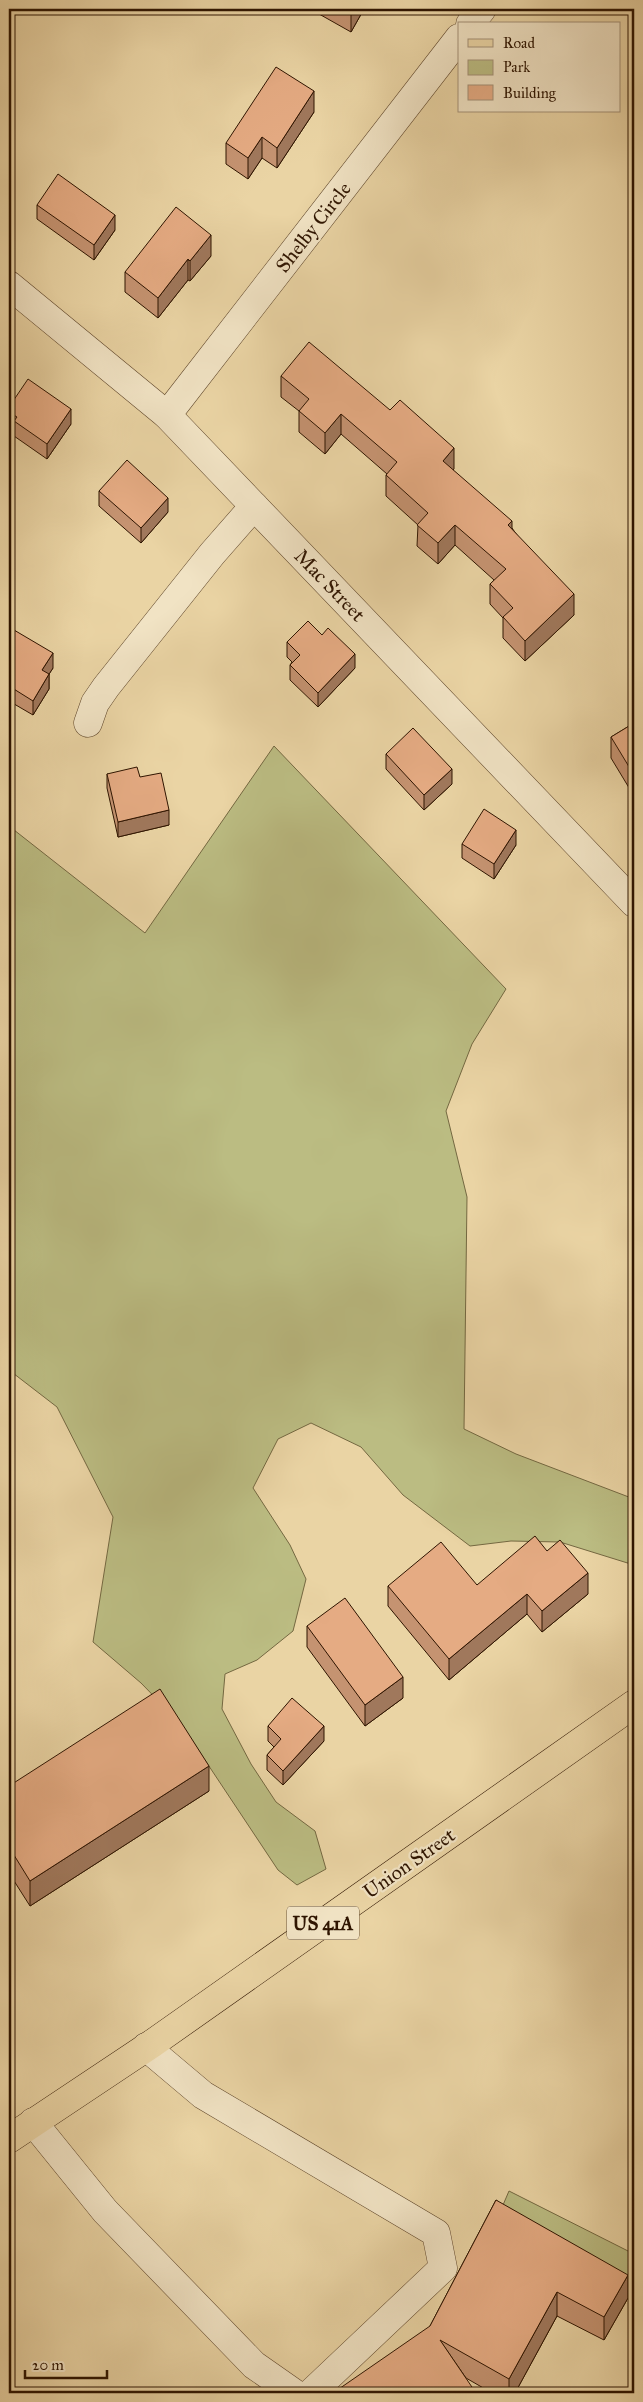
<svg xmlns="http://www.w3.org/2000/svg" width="643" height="2402" viewBox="0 0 643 2402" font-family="'IM FELL Great Primer',serif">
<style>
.green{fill:#bbbc82;stroke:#746841}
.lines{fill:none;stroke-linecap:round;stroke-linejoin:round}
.minor-casing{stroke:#5d4429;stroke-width:29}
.major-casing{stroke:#2e1400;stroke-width:29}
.minor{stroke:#f1e3c4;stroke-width:28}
.major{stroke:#ead4a4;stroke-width:28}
.wall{fill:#c59371;stroke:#2e1400}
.shaded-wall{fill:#a0785c;stroke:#2e1400}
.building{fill:#e5ab83;stroke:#2e1400}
.labels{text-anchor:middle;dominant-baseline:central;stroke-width:4.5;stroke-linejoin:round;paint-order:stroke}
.shield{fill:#f1e3c4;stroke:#68523b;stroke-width:1}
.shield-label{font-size:19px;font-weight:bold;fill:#2e1400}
.street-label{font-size:20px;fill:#2e1400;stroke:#f1e3c4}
</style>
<rect width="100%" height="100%" fill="#ead4a4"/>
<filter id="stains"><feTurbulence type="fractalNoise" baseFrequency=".004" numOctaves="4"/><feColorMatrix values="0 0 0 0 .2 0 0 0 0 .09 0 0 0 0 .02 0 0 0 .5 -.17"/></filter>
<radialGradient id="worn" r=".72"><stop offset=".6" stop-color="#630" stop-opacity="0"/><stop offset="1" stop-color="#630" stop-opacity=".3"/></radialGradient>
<g class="green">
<polygon points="274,746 506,989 472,1044 446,1111 467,1197 464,1429 516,1454 634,1499 634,1565 560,1542 511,1541 470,1546 403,1495 361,1447 311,1423 278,1439 253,1488 290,1545 306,1579 293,1631 257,1660 225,1674 222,1709 251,1764 276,1802 315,1831 326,1869 297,1885 278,1870 181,1724 141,1683 93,1642 113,1517 57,1407 9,1370 9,826 145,933"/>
<polygon points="509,2191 634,2254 634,2294 614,2280 500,2212"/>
</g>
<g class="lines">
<g class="minor-casing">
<g id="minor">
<polyline points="470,24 482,9"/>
<polyline points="9,285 167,415 634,903"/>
<polyline points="167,415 459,38"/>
<polyline points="88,723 95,703 106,687 212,554 254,506"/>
<polyline points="146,2047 203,2095 436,2233 443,2268 311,2393"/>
<polyline points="33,2122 105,2211 254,2365 294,2393"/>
</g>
</g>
<g class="major-casing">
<polyline id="major" points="9,2139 153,2043 634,1704"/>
</g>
<use href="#minor" class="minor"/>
<use href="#major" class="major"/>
</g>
<g class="wall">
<polygon points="312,9 364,9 351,32 312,10"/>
<polygon points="314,112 277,168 262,158 248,179 226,164 226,143"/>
<polygon points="37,205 115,230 94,260 37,219"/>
<polygon points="211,256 190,281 188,280 158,318 125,292 125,272"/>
<polygon points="281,376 454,469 453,470 512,528 574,615 525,661 503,638 503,618 490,604 490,584 494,580 455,545 438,564 417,546 418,525 386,496 386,475 387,474 341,434 325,454 299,432 299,411 281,397"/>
<polygon points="9,407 71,424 47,459 14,436 14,430 9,426"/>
<polygon points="99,491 168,512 141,543 99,506"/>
<polygon points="322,635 355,668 318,707 290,680 290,665 292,662 287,657 287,642"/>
<polygon points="9,639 53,668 49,674 49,689 33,715 9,701"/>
<polygon points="634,723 634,796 611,758 611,737"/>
<polygon points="386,754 452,784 424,810 386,769"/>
<polygon points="107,774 140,777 169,825 118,837 107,788"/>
<polygon points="462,844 516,845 494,879 462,858"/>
<polygon points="547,1551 588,1594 542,1632 527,1614 449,1680 388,1606 388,1586 477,1585"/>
<polygon points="307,1626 403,1698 365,1726 307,1647"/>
<polygon points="268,1726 324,1741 283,1785 267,1770 267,1755 274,1747 268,1741"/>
<polygon points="9,1786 209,1791 30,1906 9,1873"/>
<polygon points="496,2200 628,2298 604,2340 557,2316 515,2393 492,2393 466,2378 430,2326"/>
</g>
<g class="shaded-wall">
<polygon points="353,9 364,9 351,32 351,11"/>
<polygon points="314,91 314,112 277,168 277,148"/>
<polygon points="262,137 262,158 248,179 248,158"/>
<polygon points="115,215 115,230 94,260 94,245"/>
<polygon points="211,235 211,256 190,281 190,261"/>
<polygon points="188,259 188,280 158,318 158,298"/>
<polygon points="71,409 71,424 47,459 47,444"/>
<polygon points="341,414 341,434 325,454 325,433"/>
<polygon points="454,448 454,469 443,481 443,461"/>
<polygon points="168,498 168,512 141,543 141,528"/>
<polygon points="512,521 512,541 508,525"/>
<polygon points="455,525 455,545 438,564 438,543"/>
<polygon points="574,594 574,615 525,661 525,641"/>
<polygon points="53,653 53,668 42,685 42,670"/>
<polygon points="355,654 355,668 318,707 318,693"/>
<polygon points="49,674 49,689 33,715 33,701"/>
<polygon points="452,769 452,784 424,810 424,795"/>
<polygon points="169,810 169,825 118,837 118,822"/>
<polygon points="516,830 516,845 494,879 494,864"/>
<polygon points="588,1573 588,1594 542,1632 542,1611"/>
<polygon points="527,1594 527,1614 449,1680 449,1659"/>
<polygon points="403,1677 403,1698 365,1726 365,1705"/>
<polygon points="324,1726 324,1741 283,1785 283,1771"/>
<polygon points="209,1766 209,1791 30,1906 30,1881"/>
<polygon points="628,2275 628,2298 604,2340 604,2317"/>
<polygon points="557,2292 557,2316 515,2393 509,2393 509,2379"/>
</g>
<g class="building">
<polygon points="276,67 314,91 277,148 262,137 248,158 226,143"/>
<polygon points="58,174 115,215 94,245 37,205"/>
<polygon points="176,207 211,235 190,261 188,259 158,298 125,272"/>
<polygon points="309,342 390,410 400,400 454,448 443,461 512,521 508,525 574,594 525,641 503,617 513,608 490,584 506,569 455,525 438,543 417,525 428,513 386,475 397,462 341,414 325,433 299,411 309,399 281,376"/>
<polygon points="28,379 71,409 47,444 14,421 17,417 9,412 9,407"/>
<polygon points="127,460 168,498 141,528 99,491"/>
<polygon points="308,621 322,635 328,628 355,654 318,693 290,665 300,655 287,642"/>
<polygon points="14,630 53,653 42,670 49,674 33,701 9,686 9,639"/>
<polygon points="634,723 634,775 611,737"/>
<polygon points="413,728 452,769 424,795 386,754"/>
<polygon points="137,767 140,777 161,773 169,810 118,822 107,774"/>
<polygon points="484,809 516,830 494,864 462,844"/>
<polygon points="535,1536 547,1551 560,1540 588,1573 542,1611 527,1594 449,1659 388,1586 441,1542 477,1585"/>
<polygon points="345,1598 403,1677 365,1705 307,1626"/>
<polygon points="160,1689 209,1766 30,1881 9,1847 9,1786"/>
<polygon points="292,1698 324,1726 283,1771 267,1755 281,1739 268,1726"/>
<polygon points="496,2200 628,2275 604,2317 557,2292 509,2379 440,2340 476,2393 333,2393 430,2326"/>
</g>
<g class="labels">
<rect class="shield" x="287" y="1906.5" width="72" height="33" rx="4"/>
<g class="shield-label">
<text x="323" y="1923">US 41A</text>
</g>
<g class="street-label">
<text transform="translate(313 227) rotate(-52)">Shelby Circle</text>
<text transform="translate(330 585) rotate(46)">Mac Street</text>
<text transform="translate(409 1863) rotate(-35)">Union Street</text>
</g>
</g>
<rect width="643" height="2402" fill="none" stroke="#ead4a4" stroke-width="30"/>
<rect x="10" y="10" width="623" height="2382" fill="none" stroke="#2e1400" stroke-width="2.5"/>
<rect x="15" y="15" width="613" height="2372" fill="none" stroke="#2e1400"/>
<rect x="458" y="22" width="162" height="90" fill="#f1e3c4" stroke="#a39076"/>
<rect x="468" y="39" width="25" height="8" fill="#ead4a4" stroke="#a39076"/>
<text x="503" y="48" font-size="15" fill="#2e1400">Road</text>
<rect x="468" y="60" width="25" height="15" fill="#bbbc82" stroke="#a39076"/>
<text x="503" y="72" font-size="15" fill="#2e1400">Park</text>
<rect x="468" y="85" width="25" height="15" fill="#e5ab83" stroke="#a39076"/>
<text x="503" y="98" font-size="15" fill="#2e1400">Building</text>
<path d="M25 2370v8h82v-8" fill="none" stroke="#2e1400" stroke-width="2.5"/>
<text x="32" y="2370" font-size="15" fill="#2e1400" stroke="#f1e3c4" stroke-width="4" paint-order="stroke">20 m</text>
<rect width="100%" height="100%" filter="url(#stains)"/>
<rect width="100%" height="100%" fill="url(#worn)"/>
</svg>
